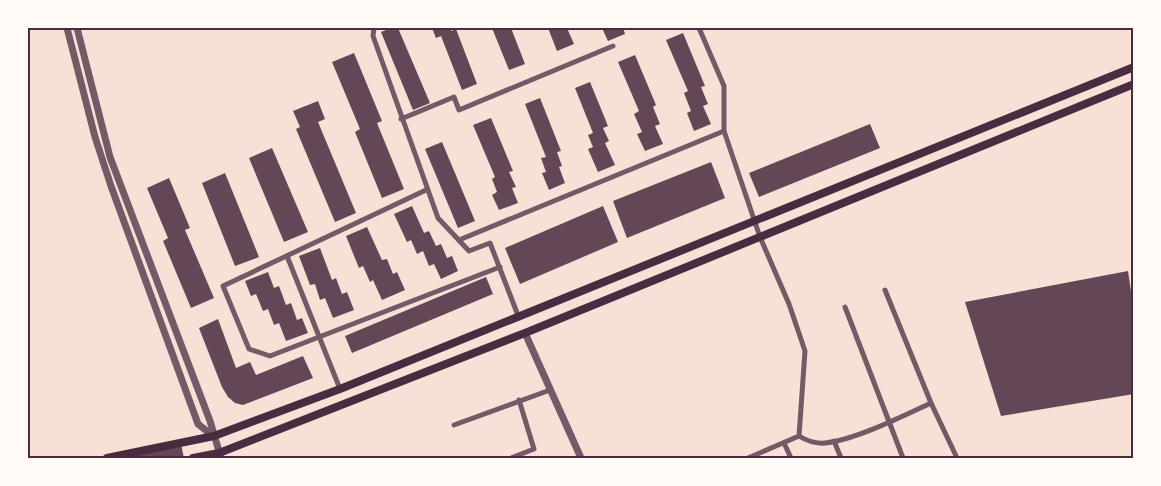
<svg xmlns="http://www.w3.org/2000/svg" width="1161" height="486" viewBox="0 0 1161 486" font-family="'Public Sans',sans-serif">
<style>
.building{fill:#644757}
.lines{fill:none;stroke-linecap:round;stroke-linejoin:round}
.minor{stroke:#755966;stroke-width:5}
.tertiary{stroke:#755966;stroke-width:7}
.secondary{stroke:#4a2c40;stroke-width:8}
.neatline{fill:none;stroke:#4a2c40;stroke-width:2}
</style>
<rect width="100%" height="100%" fill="#f7e1d7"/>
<g class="building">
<polygon points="391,28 398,28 430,103 413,110 381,32"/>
<polygon points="432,28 450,28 451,31 456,29 477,84 462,90 441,36 436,38"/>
<polygon points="492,28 511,28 525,64 509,70"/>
<polygon points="548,28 567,28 574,44 557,51"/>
<polygon points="602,28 623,28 625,34 608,41"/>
<polygon points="683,33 705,86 701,87 708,104 703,106 711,124 694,131 687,113 691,111 684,93 688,91 666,40"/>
<polygon points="354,53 382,121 377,123 404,189 382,198 355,132 360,129 332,62"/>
<polygon points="635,55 656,105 653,107 660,124 655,126 663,144 645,151 637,134 642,132 634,114 639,111 618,62"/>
<polygon points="590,82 608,126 603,128 609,141 605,143 615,165 598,172 588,149 593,147 588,135 593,133 575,88"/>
<polygon points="540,98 561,151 557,152 562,166 559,167 565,183 549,190 542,173 546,172 541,158 546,157 525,104"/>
<polygon points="318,101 325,119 318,122 356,213 335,222 296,129 300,127 293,111"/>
<polygon points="491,118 513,171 509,172 516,187 512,188 518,203 499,210 492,195 497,192 492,179 495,177 473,125"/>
<polygon points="870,124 880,148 759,197 749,173"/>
<polygon points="442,142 475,221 458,228 425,149"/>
<polygon points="272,148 308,232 284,242 249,158"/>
<polygon points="711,162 725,198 627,238 613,201"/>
<polygon points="225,173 259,257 235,266 202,183"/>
<polygon points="169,178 190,228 185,230 214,298 191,308 163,241 168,238 147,188"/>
<polygon points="412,206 424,233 429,231 436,246 441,244 447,258 452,256 458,271 441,279 434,264 429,266 423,251 417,254 411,240 407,242 394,214"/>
<polygon points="603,206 618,242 520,284 505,248"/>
<polygon points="367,227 382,260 387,259 393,274 397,272 405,290 382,300 373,280 370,282 363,266 359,268 346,236"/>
<polygon points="320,248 332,280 336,278 342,294 347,292 354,310 333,318 325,298 320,300 315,284 310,285 299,256"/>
<polygon points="1128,271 1134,312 1134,394 1001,416 965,302"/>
<polygon points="268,272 274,288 279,286 286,305 291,303 297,320 302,318 308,333 286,341 279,323 274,325 268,309 263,311 256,294 251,296 245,281"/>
<polygon points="486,277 493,294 352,353 345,336"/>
<polygon points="218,319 236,368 250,362 256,375 303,356 313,378 243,405 235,403 228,397 222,387 199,328"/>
<polygon points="181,444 184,458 107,458"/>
</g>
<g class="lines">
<g class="minor">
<polyline points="374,28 373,36 438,218 469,251 490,243 519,318"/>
<polyline points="699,28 724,86 724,131 760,237 789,304 805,351 799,436 748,458"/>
<polyline points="401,119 454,97 459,110 613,46"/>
<polyline points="426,190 223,286 249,349 270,356 500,267"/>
<polyline points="459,240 724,131"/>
<polyline points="287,256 340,389"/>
<polyline points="885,290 931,403 957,458"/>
<polyline points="845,307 903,458"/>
<polyline points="454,425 550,390"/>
<path d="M799,436C807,441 815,444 825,443C855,440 903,416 931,403"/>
<polyline points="834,441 841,458"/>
<polyline points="784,443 791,458"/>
<polyline points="511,458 534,449 519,400"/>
</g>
<g class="tertiary">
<polyline points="67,28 95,137 111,186 198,424 213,436"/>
<polyline points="77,28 110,157 210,421 221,458"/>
<polyline points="525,333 581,458"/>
</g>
<g class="secondary">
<polyline points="107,458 214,436 340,389 1134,67"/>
<polyline points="193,458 219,453 525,333 1134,84"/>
</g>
</g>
<rect width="1161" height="486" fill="none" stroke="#fffaf5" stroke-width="58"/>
<rect x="29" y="29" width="1103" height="428" class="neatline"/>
</svg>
